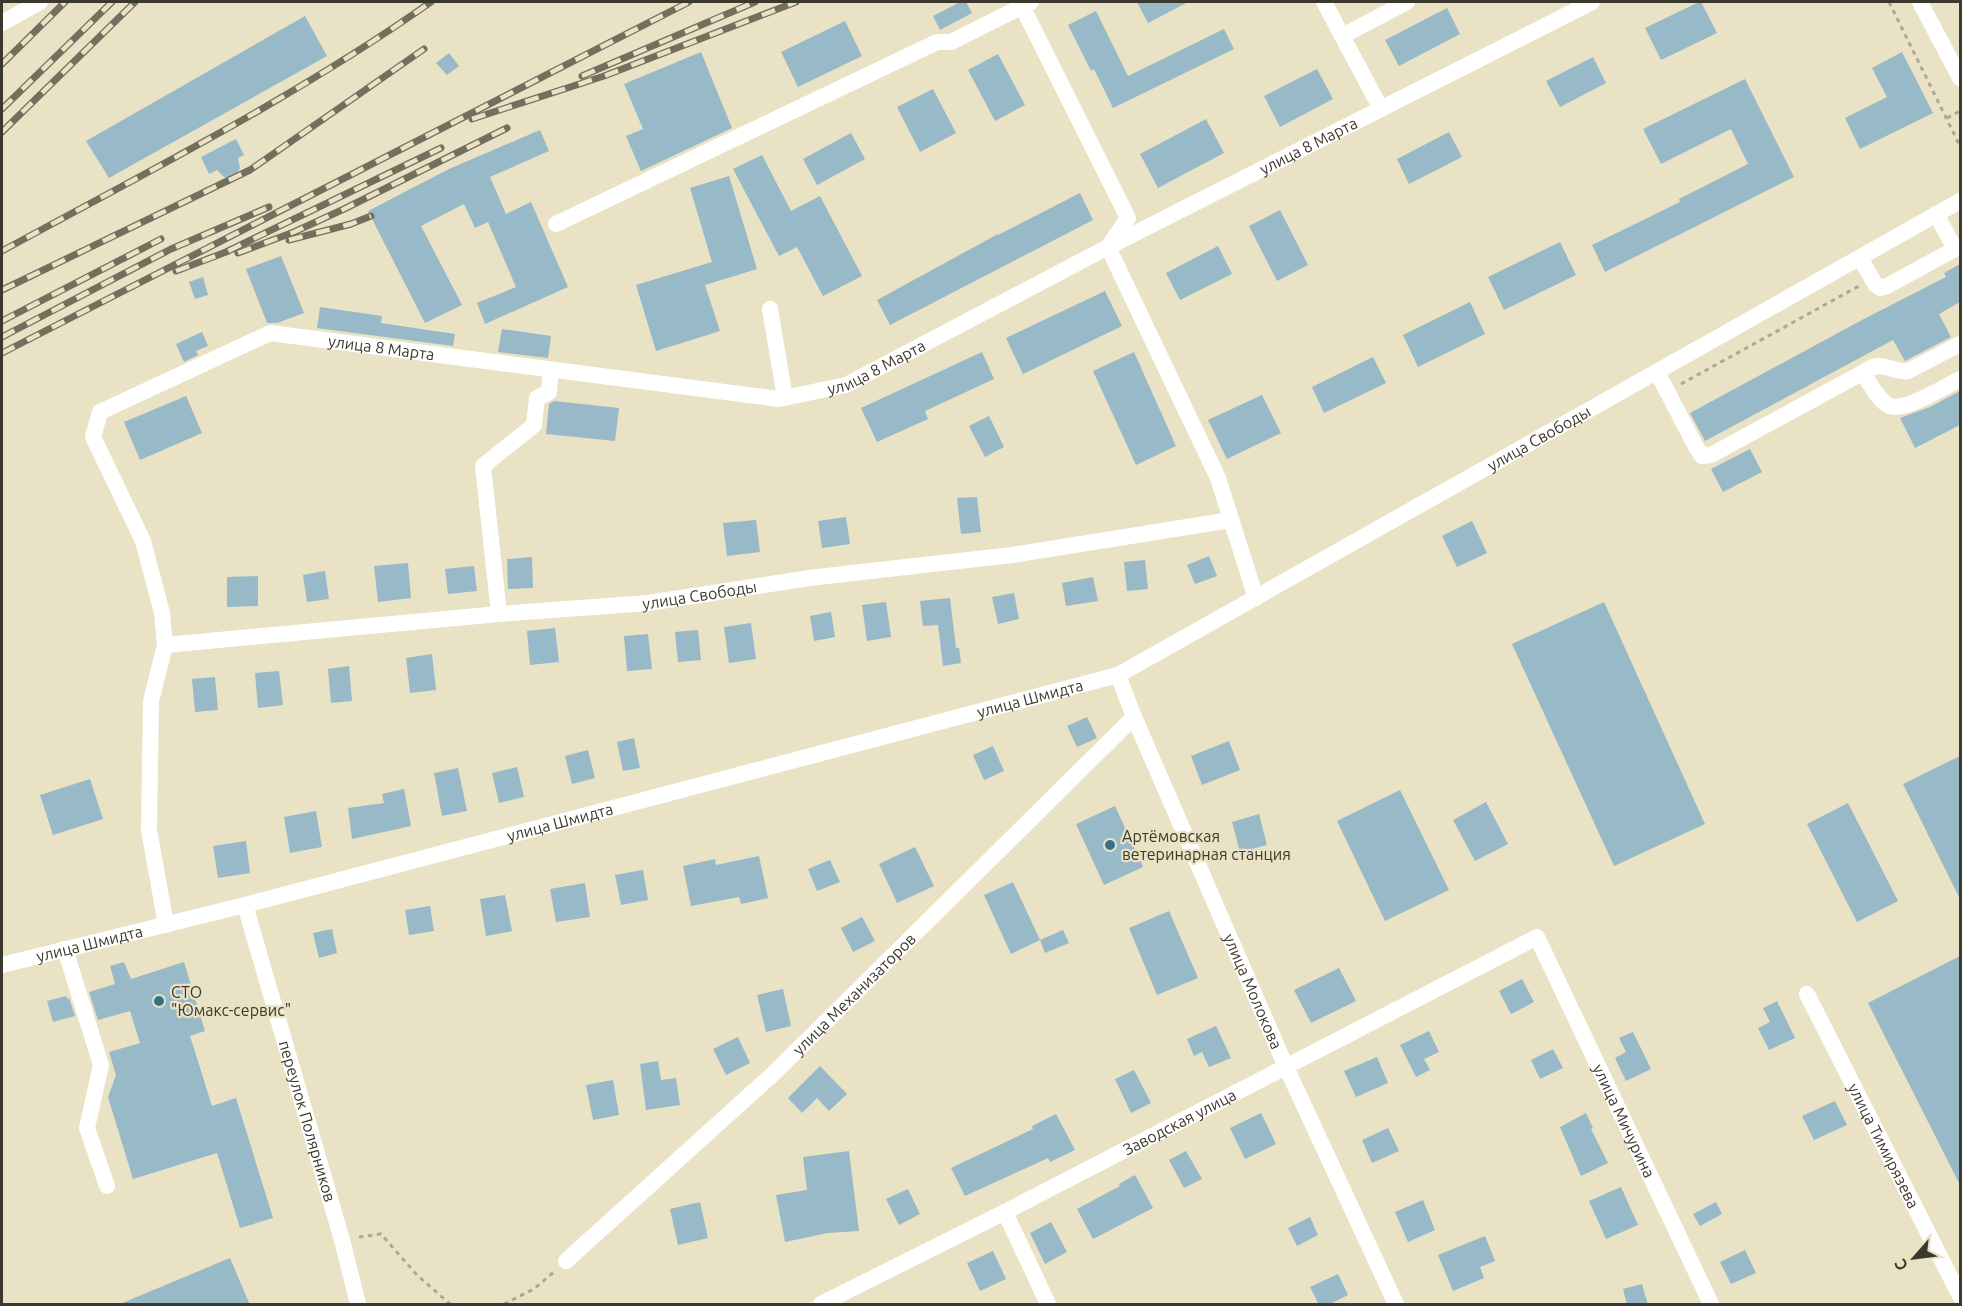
<svg xmlns="http://www.w3.org/2000/svg" width="1962" height="1306" viewBox="0 0 1962 1306" font-family="Ubuntu,sans-serif">
<style>
.building{fill:#98b9c7}
.lines{fill:none;stroke-linecap:round;stroke-linejoin:round}
.path{stroke:#ada890;stroke-width:3;stroke-dasharray:4.5 4.5;stroke-linecap:butt}
.minor{stroke:#fff;stroke-width:16}
.rail-casing{stroke:#736f5e;stroke-width:7}
.rail{stroke:#e9e2c4;stroke-width:4.5;stroke-dasharray:14;stroke-linecap:butt}
.poi-dot{fill:#337287;stroke:#e9e2c4;stroke-width:2}
.labels{text-anchor:middle;dominant-baseline:central;stroke-width:4.5;stroke-linejoin:round;paint-order:stroke}
.street-label{font-size:16px;fill:#3b392d;stroke:#e9e2c4}
.poi-label{font-size:16px;fill:#3b392d;stroke:#e9e2c4;text-anchor:start}
</style>
<rect width="100%" height="100%" fill="#e9e2c4"/>
<g class="building">
<polygon points="960,2 966,2 972,13 940,30 933,16"/>
<polygon points="1137,2 1188,2 1148,23"/>
<polygon points="1699,2 1701,2 1717,33 1661,60 1645,28"/>
<polygon points="1447,8 1460,34 1399,66 1385,40"/>
<polygon points="1096,11 1128,76 1224,29 1234,49 1113,108 1094,69 1091,71 1068,25"/>
<polygon points="305,16 327,56 109,178 86,141"/>
<polygon points="845,21 862,56 798,87 781,52"/>
<polygon points="701,52 732,128 641,171 626,136 643,129 624,84"/>
<polygon points="1902,52 1933,113 1860,149 1845,118 1887,97 1872,68"/>
<polygon points="449,53 459,66 447,75 436,63"/>
<polygon points="998,54 1025,105 995,121 968,70"/>
<polygon points="1593,57 1606,83 1560,107 1546,81"/>
<polygon points="1317,69 1333,99 1280,127 1264,96"/>
<polygon points="1745,79 1794,177 1605,272 1592,245 1680,202 1679,199 1748,164 1731,129 1661,164 1643,129"/>
<polygon points="933,89 956,133 920,152 897,107"/>
<polygon points="1206,119 1224,153 1158,188 1140,154"/>
<polygon points="540,130 549,151 490,177 506,214 531,202 568,287 485,324 477,303 516,287 488,222 475,228 464,204 421,226 462,305 425,323 368,211 449,169"/>
<polygon points="1449,132 1462,157 1409,184 1397,159"/>
<polygon points="851,133 865,159 817,185 803,159"/>
<polygon points="236,139 244,155 238,158 240,168 237,173 228,178 224,177 217,170 209,174 201,157"/>
<polygon points="762,155 791,211 820,196 862,276 823,296 797,247 779,256 733,169"/>
<polygon points="729,176 757,269 705,285 720,331 656,351 636,285 712,262 690,188"/>
<polygon points="1080,193 1093,220 890,325 877,300 998,234 998,235"/>
<polygon points="1280,210 1308,265 1277,281 1249,226"/>
<polygon points="1560,242 1576,275 1504,310 1488,277"/>
<polygon points="1218,246 1232,274 1180,300 1166,273"/>
<polygon points="281,256 304,313 277,323 267,323 246,269"/>
<polygon points="1960,264 1960,302 1939,314 1951,337 1905,361 1893,340 1705,441 1690,413 1860,321 1946,277 1944,273"/>
<polygon points="203,277 208,295 195,299 189,282"/>
<polygon points="1105,291 1122,326 1023,374 1006,338"/>
<polygon points="1470,302 1485,334 1418,367 1403,335"/>
<polygon points="320,307 382,316 381,323 455,334 453,346 317,328"/>
<polygon points="502,329 551,336 548,358 498,352"/>
<polygon points="202,332 208,346 196,351 198,355 184,362 176,344"/>
<polygon points="982,352 994,379 925,411 928,419 877,442 861,408"/>
<polygon points="1134,352 1176,446 1136,465 1093,371"/>
<polygon points="1373,357 1386,383 1324,413 1312,387"/>
<polygon points="1960,391 1960,425 1915,448 1900,418 1930,407"/>
<polygon points="1262,395 1281,433 1227,459 1208,420"/>
<polygon points="186,396 202,433 140,460 124,422"/>
<polygon points="554,401 619,408 615,441 546,434 549,404"/>
<polygon points="989,416 1004,447 985,457 969,426"/>
<polygon points="1750,449 1762,472 1723,492 1711,469"/>
<polygon points="977,497 981,532 961,534 957,498"/>
<polygon points="846,517 850,544 822,548 818,521"/>
<polygon points="756,520 760,552 727,556 723,523"/>
<polygon points="1472,521 1487,553 1457,567 1442,536"/>
<polygon points="1209,556 1217,576 1195,584 1187,565"/>
<polygon points="532,557 533,588 508,589 507,559"/>
<polygon points="1145,560 1148,589 1127,591 1124,562"/>
<polygon points="408,563 411,598 378,602 374,566"/>
<polygon points="474,566 477,591 448,594 445,569"/>
<polygon points="325,571 329,599 307,602 303,575"/>
<polygon points="258,576 258,606 227,607 227,577"/>
<polygon points="1093,577 1098,601 1066,606 1062,583"/>
<polygon points="1014,593 1019,619 998,624 992,597"/>
<polygon points="950,598 956,648 959,648 961,663 943,666 938,625 923,626 920,601"/>
<polygon points="886,602 891,637 867,641 862,605"/>
<polygon points="1604,602 1705,824 1614,866 1512,644"/>
<polygon points="831,612 835,637 814,641 810,616"/>
<polygon points="751,623 756,659 729,663 724,627"/>
<polygon points="555,628 559,662 530,665 527,631"/>
<polygon points="698,630 701,660 678,662 675,632"/>
<polygon points="648,634 652,669 627,671 624,636"/>
<polygon points="432,654 436,690 410,693 406,658"/>
<polygon points="349,666 352,701 331,703 328,669"/>
<polygon points="279,671 283,705 258,708 255,673"/>
<polygon points="215,677 218,710 195,712 192,679"/>
<polygon points="1087,717 1097,738 1077,747 1067,726"/>
<polygon points="634,738 640,768 623,771 617,742"/>
<polygon points="1229,741 1240,770 1202,785 1191,756"/>
<polygon points="993,746 1004,771 984,780 973,755"/>
<polygon points="588,750 595,778 572,784 565,756"/>
<polygon points="1960,756 1960,899 1903,784"/>
<polygon points="517,767 524,797 499,803 492,773"/>
<polygon points="458,768 467,811 442,816 434,773"/>
<polygon points="90,779 103,819 53,835 40,795"/>
<polygon points="404,789 411,826 352,839 348,808 384,803 382,794"/>
<polygon points="1400,790 1449,890 1385,921 1337,821"/>
<polygon points="1486,802 1508,844 1475,861 1453,820"/>
<polygon points="1848,803 1898,901 1857,922 1807,824"/>
<polygon points="1115,806 1143,867 1104,885 1076,824"/>
<polygon points="316,811 322,847 290,853 284,817"/>
<polygon points="1259,814 1267,845 1240,852 1232,822"/>
<polygon points="246,841 250,873 218,878 213,846"/>
<polygon points="915,847 934,886 897,903 879,864"/>
<polygon points="759,856 768,898 741,904 739,897 691,906 683,866 715,859 716,865"/>
<polygon points="830,860 840,882 817,891 808,869"/>
<polygon points="643,870 648,900 621,905 615,875"/>
<polygon points="1013,882 1040,940 1011,954 984,895"/>
<polygon points="585,883 590,917 556,922 550,889"/>
<polygon points="505,895 512,931 486,936 480,899"/>
<polygon points="430,906 434,931 409,935 405,910"/>
<polygon points="1169,911 1198,978 1157,995 1129,928"/>
<polygon points="862,917 875,941 853,952 841,928"/>
<polygon points="332,929 337,953 319,958 313,933"/>
<polygon points="1063,930 1069,943 1045,953 1040,940"/>
<polygon points="1960,956 1960,1185 1868,1003"/>
<polygon points="124,962 131,979 184,962 205,1031 190,1036 212,1106 236,1098 273,1218 240,1228 217,1153 133,1179 108,1097 116,1075 109,1052 140,1043 130,1011 98,1020 89,992 115,984 110,966"/>
<polygon points="1339,968 1356,1001 1311,1023 1294,990"/>
<polygon points="1522,979 1534,1002 1511,1014 1499,991"/>
<polygon points="783,989 791,1026 766,1032 757,995"/>
<polygon points="66,996 67,999 69,998 75,1016 53,1022 47,1001"/>
<polygon points="1777,1001 1795,1038 1769,1050 1758,1028 1770,1022 1763,1008"/>
<polygon points="1216,1026 1231,1058 1209,1067 1202,1052 1194,1056 1187,1039"/>
<polygon points="1429,1031 1439,1052 1424,1059 1430,1070 1416,1077 1400,1045"/>
<polygon points="1633,1032 1651,1069 1626,1081 1615,1058 1626,1052 1619,1038"/>
<polygon points="738,1037 750,1063 726,1075 713,1049"/>
<polygon points="1553,1049 1563,1068 1540,1079 1531,1060"/>
<polygon points="1377,1057 1388,1083 1356,1097 1344,1071"/>
<polygon points="658,1061 661,1080 676,1078 680,1105 646,1110 640,1064"/>
<polygon points="820,1066 847,1094 829,1111 817,1098 802,1113 788,1098"/>
<polygon points="1134,1070 1151,1103 1131,1113 1115,1079"/>
<polygon points="613,1080 619,1115 593,1120 586,1085"/>
<polygon points="1835,1101 1847,1125 1814,1140 1802,1116"/>
<polygon points="1261,1113 1276,1144 1245,1159 1230,1128"/>
<polygon points="1586,1113 1593,1128 1591,1129 1608,1163 1581,1176 1560,1127"/>
<polygon points="1056,1114 1075,1150 1050,1162 1048,1158 965,1196 951,1168 1033,1129 1032,1126"/>
<polygon points="1388,1128 1399,1151 1372,1163 1362,1140"/>
<polygon points="849,1151 859,1231 828,1233 785,1242 776,1195 807,1190 803,1157"/>
<polygon points="1186,1151 1202,1179 1184,1188 1169,1160"/>
<polygon points="1135,1175 1153,1208 1093,1239 1077,1209 1120,1186 1119,1184"/>
<polygon points="1621,1187 1638,1225 1606,1239 1589,1201"/>
<polygon points="908,1189 920,1214 899,1225 886,1199"/>
<polygon points="1423,1200 1435,1230 1408,1242 1395,1212"/>
<polygon points="700,1202 708,1238 678,1245 670,1209"/>
<polygon points="1716,1202 1722,1214 1700,1226 1693,1214"/>
<polygon points="1310,1217 1318,1235 1297,1246 1288,1228"/>
<polygon points="1051,1222 1067,1252 1045,1264 1030,1233"/>
<polygon points="1485,1236 1495,1261 1480,1267 1484,1278 1453,1291 1438,1255"/>
<polygon points="1745,1250 1756,1273 1731,1284 1720,1262"/>
<polygon points="993,1251 1006,1279 980,1291 967,1263"/>
<polygon points="230,1258 250,1305 120,1305 120,1304"/>
<polygon points="1338,1274 1348,1295 1328,1305 1319,1305 1310,1287"/>
<polygon points="1642,1284 1648,1305 1627,1305 1623,1289"/>
</g>
<g class="lines">
<g class="path">
<polyline points="1889,2 1960,146"/>
<polyline points="1947,118 1960,111"/>
<polyline points="1681,384 1859,286"/>
<polyline points="359,1237 381,1234 417,1275 450,1304"/>
<polyline points="504,1304 534,1289 555,1271"/>
</g>
<g class="minor">
<polyline points="1324,2 1381,109"/>
<polyline points="1920,2 1960,78"/>
<polyline points="1022,6 1128,218 1108,247 1218,478 1256,598"/>
<polyline points="2,23 40,2"/>
<polyline points="1342,36 1407,2"/>
<polyline points="556,224 937,42 951,42 1031,2"/>
<polyline points="1860,258 1875,284 1880,288 1887,286 1955,249 1936,214"/>
<polyline points="770,309 785,398"/>
<path d="M1657,372L1696,447L1702,456L1711,455L1873,367C1886,363 1895,373 1908,371L1960,344"/>
<path d="M1863,373C1869,382 1879,402 1890,406C1905,412 1946,386 1960,379"/>
<polyline points="499,614 483,466 534,425 537,398 549,392 551,370"/>
<path id="s1" d="M165,645L499,614L648,603L809,578L1012,555L1231,520"/>
<path id="s2" d="M1118,675L1134,717L1286,1067L1396,1304"/>
<path id="s3" d="M245,905L342,1240L358,1304"/>
<path id="s4" d="M166,925L149,830L151,701L165,645L162,613L143,541L93,437L100,412L270,333L779,399L846,385L1108,247L1592,2"/>
<polyline points="65,949 101,1065 87,1128 107,1186"/>
<path id="s5" d="M2,965L245,905L1118,675L1960,201"/>
<path id="s6" d="M1807,994L1960,1296"/>
<polyline points="1005,1212 1048,1304"/>
<path id="s7" d="M566,1261L773,1074L1134,717"/>
<path id="s8" d="M821,1304L1005,1212L1537,937L1711,1304"/>
</g>
<g class="rail-casing">
<g id="rail">
<polyline points="2,64 65,2"/>
<polyline points="582,76 755,2"/>
<polyline points="2,109 112,2"/>
<polyline points="472,119 604,76 796,2"/>
<polyline points="2,132 135,2"/>
<polyline points="289,240 351,224 371,216"/>
<path d="M2,251C147,172 296,97 431,2"/>
<polyline points="238,253 294,232 344,209 507,128"/>
<polyline points="176,271 226,252 441,148"/>
<polyline points="2,290 250,170 424,49"/>
<polyline points="2,321 161,239"/>
<polyline points="2,337 171,249 269,207"/>
<polyline points="2,353 689,2"/>
</g>
</g>
<use href="#rail" class="rail"/>
</g>
<g class="poi-dot">
<circle cx="1110" cy="845" r="6"/>
<circle cx="159" cy="1001" r="6"/>
</g>
<g class="labels">
<g class="street-label">
<text stroke="none"><textPath href="#s4" startOffset="1821">улица 8 Марта</textPath></text>
<text stroke="none"><textPath href="#s4" startOffset="831">улица 8 Марта</textPath></text>
<text stroke="none"><textPath href="#s4" startOffset="1335">улица 8 Марта</textPath></text>
<text stroke="none"><textPath href="#s5" startOffset="1636">улица Свободы</textPath></text>
<text stroke="none"><textPath href="#s1" startOffset="537">улица Свободы</textPath></text>
<text stroke="none"><textPath href="#s5" startOffset="1062">улица Шмидта</textPath></text>
<text stroke="none"><textPath href="#s5" startOffset="576">улица Шмидта</textPath></text>
<text stroke="none"><textPath href="#s5" startOffset="90">улица Шмидта</textPath></text>
<text stroke="none"><textPath href="#s2" startOffset="344">улица Молокова</textPath></text>
<text stroke="none"><textPath href="#s7" startOffset="393">улица Механизаторов</textPath></text>
<text stroke="none"><textPath href="#s8" startOffset="1008">улица Мичурина</textPath></text>
<text stroke="none"><textPath href="#s3" startOffset="225">переулок Полярников</textPath></text>
<text stroke="none"><textPath href="#s8" startOffset="402">Заводская улица</textPath></text>
<text stroke="none"><textPath href="#s6" startOffset="170">улица Тимирязева</textPath></text>
</g>
<g class="poi-label">
<text x="1122" y="836">Артёмовская<tspan x="1122" dy="18">ветеринарная станция</tspan></text>
<text x="171" y="992">СТО<tspan x="171" dy="18">"Юмакс-сервис"</tspan></text>
</g>
</g>
<rect width="1962" height="1306" fill="none" stroke="#3b392d" stroke-width="6"/>
<g transform="translate(1914 1258) rotate(242)" stroke="#e9e2c4" stroke-width="4.5" paint-order="stroke">
<path d="M0-4.5L10 22L0 15L-10 22Z" fill="#3b392d"/>
<text y="-9" font-size="16" font-weight="bold" text-anchor="middle" fill="#3b392d">С</text>
</g>
</svg>
